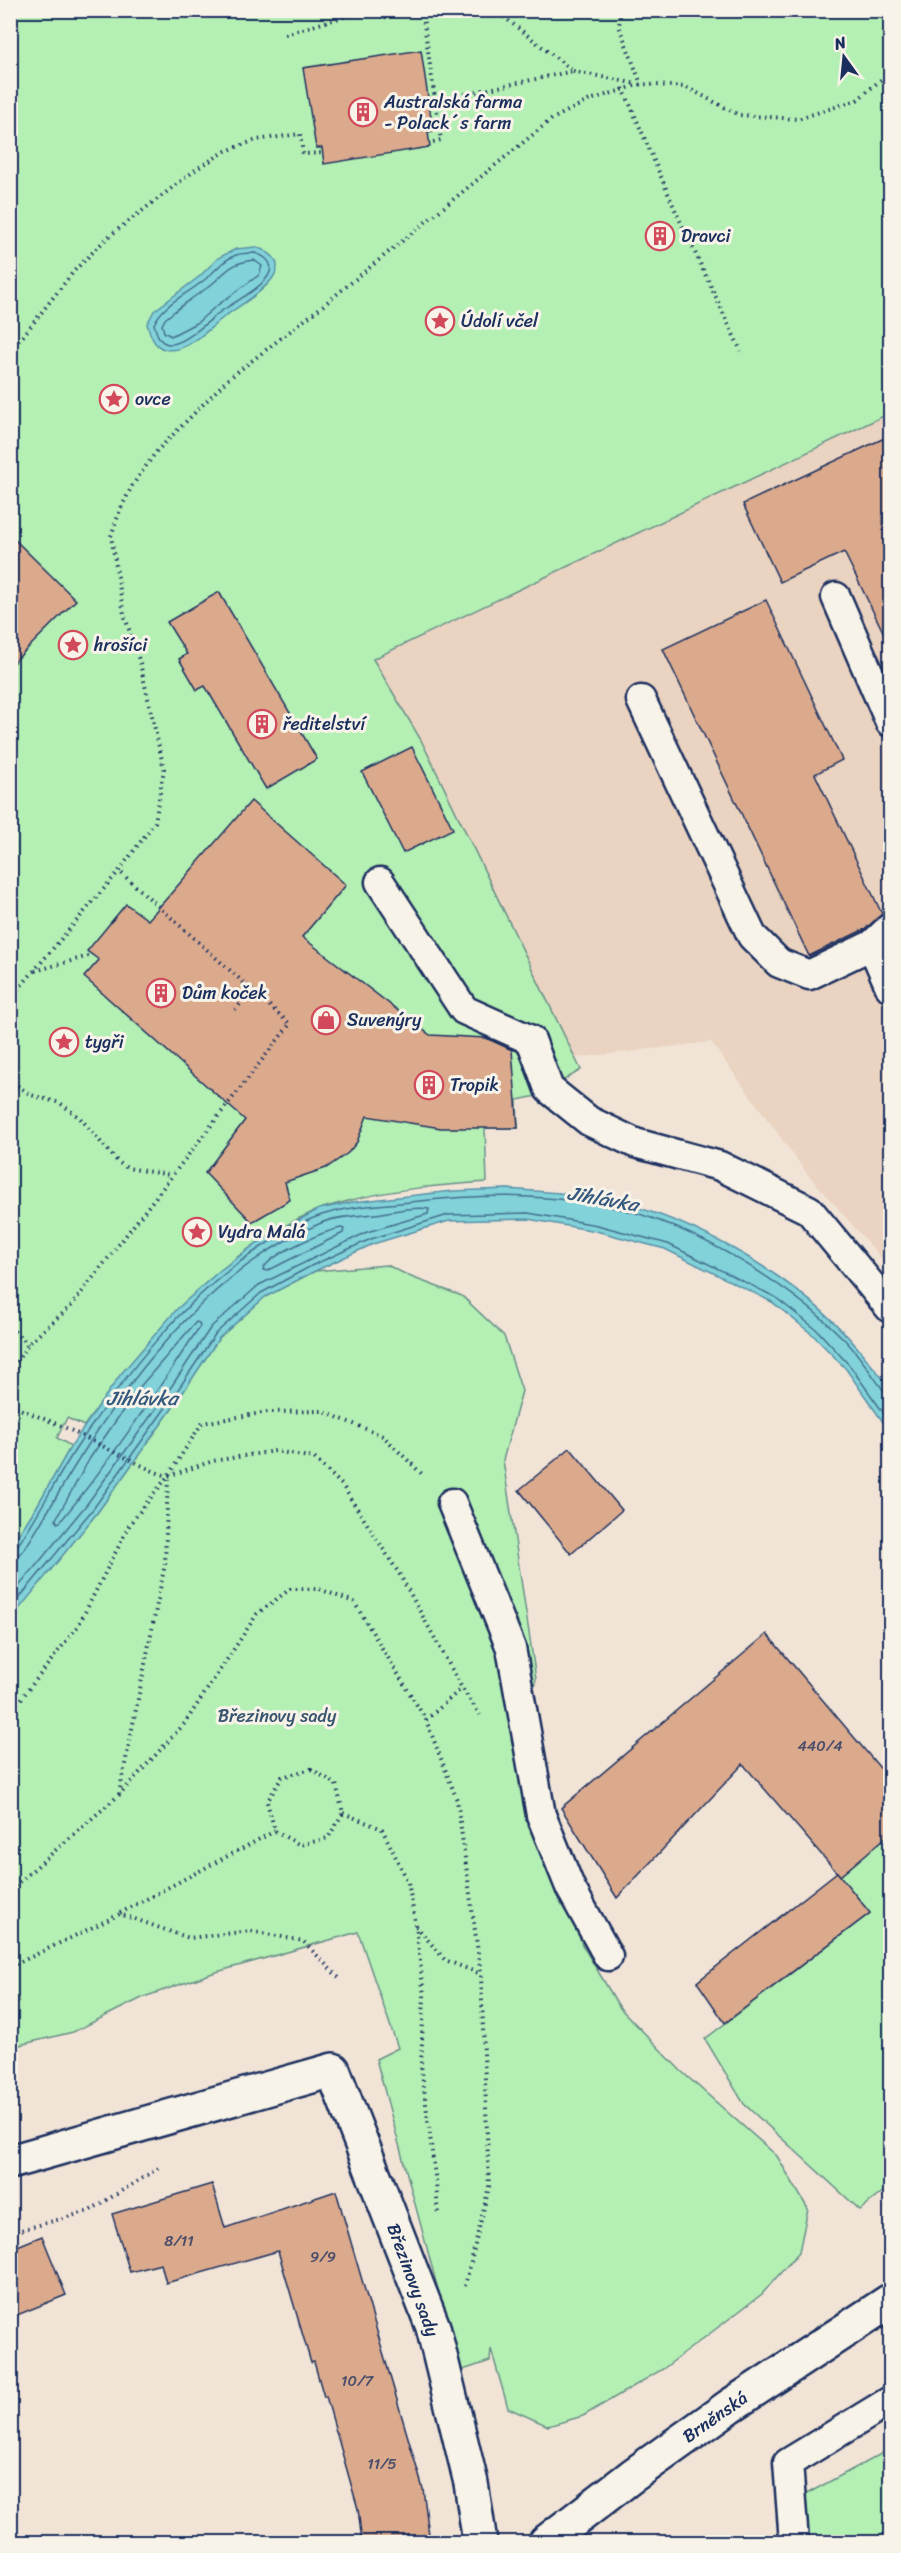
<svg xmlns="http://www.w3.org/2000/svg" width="901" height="2553" viewBox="0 0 901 2553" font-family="Sriracha,sans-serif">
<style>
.built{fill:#ead3c0}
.green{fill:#b4efb3;stroke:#688f88;stroke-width:1.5}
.water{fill:#81d2d9;stroke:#5891a8;stroke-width:1.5}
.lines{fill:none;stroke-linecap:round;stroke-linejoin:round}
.shore{stroke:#44708f;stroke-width:1.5}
.building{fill:#dbaa8d;stroke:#1b2f5e;stroke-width:1.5}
.lane-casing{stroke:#1b2f5e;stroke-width:33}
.street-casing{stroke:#1b2f5e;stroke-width:38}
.path{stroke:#1b2f5e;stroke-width:4;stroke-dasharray:1.5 4.5;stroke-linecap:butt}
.lane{stroke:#f7f3e8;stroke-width:28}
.street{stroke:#f7f3e8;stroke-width:33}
.labels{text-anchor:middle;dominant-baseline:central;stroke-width:6;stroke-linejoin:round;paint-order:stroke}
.number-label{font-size:15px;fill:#4b4e6a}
.poi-label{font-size:18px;fill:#1b2f5e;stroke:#f7f3e8;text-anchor:start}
.park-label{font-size:18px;fill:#3a556f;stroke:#f7f3e8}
.street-label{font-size:18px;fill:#1b2f5e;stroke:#f7f3e8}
.water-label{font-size:20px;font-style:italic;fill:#34587d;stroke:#f7f3e8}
</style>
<rect width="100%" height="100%" fill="#f1e4d6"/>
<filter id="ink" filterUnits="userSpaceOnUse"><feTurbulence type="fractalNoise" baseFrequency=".0167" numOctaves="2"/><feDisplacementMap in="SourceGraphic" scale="12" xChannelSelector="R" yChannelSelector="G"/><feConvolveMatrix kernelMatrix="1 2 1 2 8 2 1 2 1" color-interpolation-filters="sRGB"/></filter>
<g filter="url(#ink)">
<polygon class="built" points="890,413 890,1268 806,1172 711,1042 575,1058 421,740 373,659"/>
<g class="green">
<path d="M10,11H890V413L373,659L421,740L581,1070L537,1096L517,1100L518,1128H485L487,1182C441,1185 393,1189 348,1201C338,1204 327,1206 317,1210C216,1254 147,1338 84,1426L67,1418L57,1438L71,1446L37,1506L11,1546Z"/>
<polygon points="387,1265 411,1277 462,1296 504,1336 522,1391 503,1460 536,1679 517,1751 586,1940 581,1943 620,2008 681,2071 777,2156 808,2209 799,2252 762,2294 663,2369 583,2416 548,2426 508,2408 491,2349 490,2361 460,2371 376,2059 398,2048 358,1932 213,1973 144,1997 73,2032 11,2047 10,1619 97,1513 174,1406 219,1338 265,1297 315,1271"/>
<polygon points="890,1833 890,2186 860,2210 744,2104 705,2039 870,1913 840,1876"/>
<polygon points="890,2449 890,2542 803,2542 799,2498"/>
</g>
<g class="water">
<path d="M256,247C311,267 243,302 224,317C209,328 186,355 164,349C153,346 150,333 147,324L154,311L200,276L218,258L236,249Z"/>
<path d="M507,1189C547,1192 590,1194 629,1205C717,1230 814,1289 869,1362C875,1370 888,1382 890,1391C893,1403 891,1419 890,1432L846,1369L813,1335L772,1302L665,1249L596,1231L528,1219L449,1221L373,1244L315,1271L265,1297L219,1338L174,1406L97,1513L11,1619V1546L37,1506L71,1446L120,1375L177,1309L218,1272L257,1243L319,1209L353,1202L453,1191Z"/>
</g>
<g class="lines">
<g class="shore">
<path d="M255,253C264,256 273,262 270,272C266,286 231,304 220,312C209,320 180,350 165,343C158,340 156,331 154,324C163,304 186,295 203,281C215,272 222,260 236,255C242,253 249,253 255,253Z"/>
<path d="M254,260L262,266L259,275L215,307L198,322L171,336L164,332L162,325L165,319C178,308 192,298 207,288C226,274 227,263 254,260Z"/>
<path d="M341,1228L344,1229L343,1233L267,1271L263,1270C267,1255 325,1231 341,1228Z"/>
<path d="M196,1322L199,1323L200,1326C156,1393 111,1460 60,1522L57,1523L56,1519L90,1458L138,1389Z"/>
<path d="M10,1549L18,1545C39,1514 56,1479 77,1447C126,1373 184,1297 260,1248C278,1236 302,1221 322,1215C353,1205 388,1205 420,1201C488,1193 557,1194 625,1210C699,1229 790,1285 844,1339C859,1354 871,1374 884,1391L890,1393"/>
<path d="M10,1556L18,1555L24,1550C45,1518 62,1485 83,1453C141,1361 219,1266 321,1223C337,1216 358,1216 375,1214C391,1212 413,1206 429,1209L428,1214L367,1232L259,1285L211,1327L163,1399L87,1504L10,1597"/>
<polyline points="10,1609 93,1509 169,1403 216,1333 261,1293 313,1265 371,1239 448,1215 528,1213 597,1225 668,1244 775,1297 817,1330 850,1366 890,1422"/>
</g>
</g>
<g class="building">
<polygon points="421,50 433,131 428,132 430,147 324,164 322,148 316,148 303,68"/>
<polygon points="891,435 891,648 844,552 780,582 743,504"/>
<polygon points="10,535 76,600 10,666"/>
<polygon points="219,592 317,759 266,789 205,686 197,690 179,659 187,654 167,622"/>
<polygon points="766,600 842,760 815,774 882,914 865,929 809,956 663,649"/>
<polygon points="412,747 453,829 403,853 362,772"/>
<polygon points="251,801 346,885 302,937 430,1035 486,1038 512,1050 518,1128 441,1128 367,1116 357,1142 348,1153 326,1168 285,1182 290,1200 252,1222 205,1173 245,1120 84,977 99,960 87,951 126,904 148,920"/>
<polygon points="570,1448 622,1510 571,1554 519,1490"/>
<polygon points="767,1634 891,1781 891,1833 840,1876 743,1764 617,1898 561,1808"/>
<polygon points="837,1872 870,1913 725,2023 697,1982"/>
<polygon points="212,2184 225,2228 336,2191 423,2489 430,2542 362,2542 358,2509 326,2396 324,2397 314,2362 311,2363 278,2251 166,2283 161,2264 130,2272 112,2214"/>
<polygon points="42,2236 66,2295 10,2318 10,2249"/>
</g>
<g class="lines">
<g class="lane-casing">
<g id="lane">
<polyline points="836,597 890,722"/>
<polyline points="641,700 752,936 779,963 809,975 872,945 890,928"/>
<polyline points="380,882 464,1010 531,1040 549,1089 589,1121 635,1143 720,1166 809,1210 890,1308"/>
<polyline points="872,945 890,987"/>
<polyline points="452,1503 511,1648 541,1815 570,1887 608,1956"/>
<polyline points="794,2542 788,2463 890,2401"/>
</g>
</g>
<g class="street-casing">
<g id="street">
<polyline points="10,2162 333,2070 433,2327 471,2483 480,2542"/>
<polyline points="546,2542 632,2476 730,2406 890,2301"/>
</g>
</g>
<g class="path">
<polyline points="422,10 441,140 429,143"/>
<polyline points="621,10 619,26 641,84"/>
<polyline points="285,34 367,10"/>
<polyline points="573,71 637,84"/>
<polyline points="623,88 676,212 741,351"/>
<polyline points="429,102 573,71 495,10"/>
<polyline points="10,349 23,336 74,271 108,237 198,168 226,151 256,140 300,134 303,154 322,153"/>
<polyline points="35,971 92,955"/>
<polyline points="13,997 15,1084 31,1095 60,1103 80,1118 118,1162 127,1168 170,1175"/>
<polyline points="10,999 119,871 155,822 164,769 140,663 124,614 111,536 120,510 132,486 156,452 227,380 320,308 552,119 590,100 641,84 686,87 739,115 798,119 857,100 890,72"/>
<polyline points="235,1010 252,990"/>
<polyline points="10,1327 28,1344"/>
<polyline points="10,1372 28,1344 71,1306 290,1024 119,871"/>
<polyline points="10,1405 62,1426 155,1472 168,1476 213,1461 275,1451 314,1458 342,1485 400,1575 462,1688 480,1715"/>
<polyline points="10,1713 78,1626 130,1524 168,1476 202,1423 268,1412 322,1411 383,1436 424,1476"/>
<polyline points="426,1720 462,1688"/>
<polygon points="311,1769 336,1784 343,1813 328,1838 300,1845 275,1831 267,1802 282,1777"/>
<polyline points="119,1794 165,1564 168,1476"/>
<polyline points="343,1813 382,1829 408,1882 416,1926 424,1996 421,2065 436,2183 438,2216"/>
<polyline points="10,1890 119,1795 185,1723 257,1614 290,1589 319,1589 354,1602 426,1720 457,1800 481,1974 489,2187 465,2286"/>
<polyline points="120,1913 275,1831"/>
<polyline points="416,1926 445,1960 481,1974"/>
<polyline points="10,1967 120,1914 189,1938 251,1931 303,1941 340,1979"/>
<polyline points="10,2233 89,2211 162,2166"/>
</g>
<use href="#lane" class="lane"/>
<use href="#street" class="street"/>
</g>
</g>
<defs>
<g id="building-ring" transform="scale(1.5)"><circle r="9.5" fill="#f7f3e8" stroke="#d1495b" stroke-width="1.5"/><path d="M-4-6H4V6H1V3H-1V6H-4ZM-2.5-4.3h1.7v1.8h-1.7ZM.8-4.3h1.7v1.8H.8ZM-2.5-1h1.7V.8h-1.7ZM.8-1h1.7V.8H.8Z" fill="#d1495b"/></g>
<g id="sight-ring" transform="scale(1.5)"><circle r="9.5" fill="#f7f3e8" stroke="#d1495b" stroke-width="1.5"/><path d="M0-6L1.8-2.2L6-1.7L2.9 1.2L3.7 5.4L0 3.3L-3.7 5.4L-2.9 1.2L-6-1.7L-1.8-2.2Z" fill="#d1495b"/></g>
<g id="shop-ring" transform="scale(1.5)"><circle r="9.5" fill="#f7f3e8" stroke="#d1495b" stroke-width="1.5"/><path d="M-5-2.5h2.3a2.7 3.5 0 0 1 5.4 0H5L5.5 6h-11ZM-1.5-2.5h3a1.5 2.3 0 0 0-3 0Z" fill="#d1495b"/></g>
</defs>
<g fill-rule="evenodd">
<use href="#building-ring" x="363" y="112"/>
<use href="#building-ring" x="660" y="236"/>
<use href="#sight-ring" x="440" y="321"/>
<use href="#sight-ring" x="114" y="399"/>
<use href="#sight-ring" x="73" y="645"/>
<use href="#building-ring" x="262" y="724"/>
<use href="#building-ring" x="161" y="993"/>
<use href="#shop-ring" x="326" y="1020"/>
<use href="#sight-ring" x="64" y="1042"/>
<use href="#building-ring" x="429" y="1085"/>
<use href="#sight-ring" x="197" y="1232"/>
</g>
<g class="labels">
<g class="number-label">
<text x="820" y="1746">440/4</text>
<text x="179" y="2241">8/11</text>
<text x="323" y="2257">9/9</text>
<text x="357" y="2381">10/7</text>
<text x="382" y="2464">11/5</text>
</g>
<g class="poi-label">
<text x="384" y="102">Australská farma<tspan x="384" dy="21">- Polack´s farm</tspan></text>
<text x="681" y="236">Dravci</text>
<text x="461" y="321">Údolí včel</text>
<text x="135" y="399">ovce</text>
<text x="94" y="645">hrošíci</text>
<text x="283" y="724">ředitelství</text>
<text x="182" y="993">Dům koček</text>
<text x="347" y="1020">Suvenýry</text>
<text x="85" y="1042">tygři</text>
<text x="450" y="1085">Tropik</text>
<text x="218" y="1232">Vydra Malá</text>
</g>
<g class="park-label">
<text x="277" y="1716">Březinovy sady</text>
</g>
<g class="street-label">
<text transform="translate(413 2280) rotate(70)">Březinovy sady</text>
<text transform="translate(715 2417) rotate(-35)">Brněnská</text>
</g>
<g class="water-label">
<text transform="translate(603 1199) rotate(10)">Jihlávka</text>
<text x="142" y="1398">Jihlávka</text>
</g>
</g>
<rect width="901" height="2553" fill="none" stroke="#f7f3e8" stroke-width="36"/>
<rect x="18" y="18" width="865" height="2517" fill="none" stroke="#1b2f5e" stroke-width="2" filter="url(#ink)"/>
<g transform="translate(844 57) rotate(345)" stroke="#f7f3e8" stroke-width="4.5" paint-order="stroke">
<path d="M0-4.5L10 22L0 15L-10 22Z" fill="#1b2f5e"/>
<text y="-9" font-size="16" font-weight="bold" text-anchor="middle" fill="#1b2f5e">N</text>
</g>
</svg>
